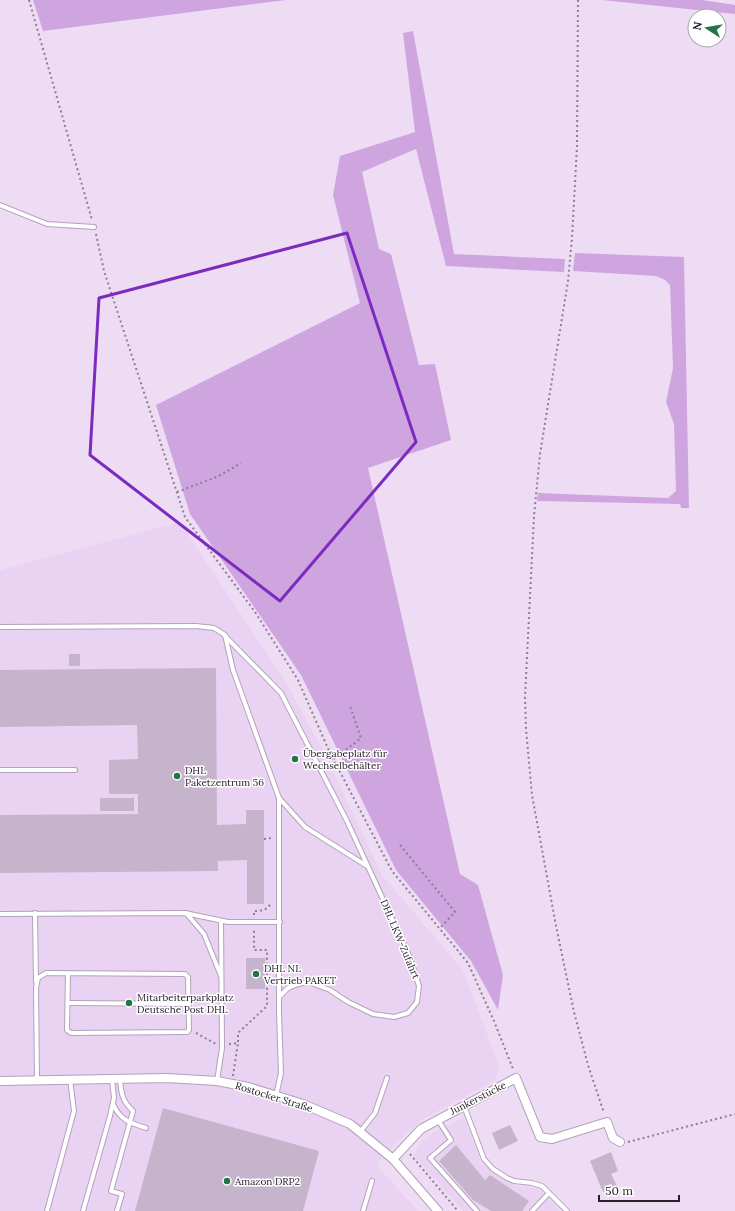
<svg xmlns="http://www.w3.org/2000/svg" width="735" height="1211" viewBox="0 0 735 1211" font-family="Lora,serif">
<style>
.built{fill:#e9d2f2}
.green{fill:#cfa5e0}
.building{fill:#c6b4cd}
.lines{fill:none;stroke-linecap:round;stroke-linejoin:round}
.service-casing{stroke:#b3a2ba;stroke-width:6}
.minor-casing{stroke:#b3a2ba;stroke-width:10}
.path{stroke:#8b7f90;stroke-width:2;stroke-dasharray:2 3;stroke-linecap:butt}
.service{stroke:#fff;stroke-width:4}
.minor{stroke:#fff;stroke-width:8}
.marked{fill:none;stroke:#7b2cbf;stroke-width:3;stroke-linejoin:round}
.poi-dot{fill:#237445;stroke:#fff;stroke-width:1.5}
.labels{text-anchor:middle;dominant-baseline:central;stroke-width:3;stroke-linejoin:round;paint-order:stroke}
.poi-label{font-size:10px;fill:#27212a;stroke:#fff;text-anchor:start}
.street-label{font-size:10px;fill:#27212a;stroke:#fff}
</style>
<rect width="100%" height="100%" fill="#eedcf5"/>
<g class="built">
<polygon points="180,522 284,679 325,754 382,875 463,970 500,1069 494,1081 421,1120 393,1146 376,1165 418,1211 0,1211 0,570"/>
<polygon points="464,1118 482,1164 516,1186 536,1188 541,1190 560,1211 463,1211 414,1156 417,1147 423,1140 438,1130"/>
</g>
<g class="green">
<polygon points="33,0 286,0 43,31"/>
<polygon points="602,0 702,0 735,5 735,14"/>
<polygon points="413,31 454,254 565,259 564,272 446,266 416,149 362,172 379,249 391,254 419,365 435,364 451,440 368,468 460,874 478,885 503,975 498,1010 471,961 396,870 301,675 190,514 156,405 360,303 333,195 340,156 415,132 403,33"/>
<polygon points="575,253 684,257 689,508 681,508 680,504 537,501 538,493 668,498 676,491 674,424 666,402 673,368 670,285 665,280 656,276 573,271"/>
</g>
<g class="building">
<rect x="69" y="654" width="11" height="12"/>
<polygon points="216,668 217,825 246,824 246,810 264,810 264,904 247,904 247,860 218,861 218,871 0,873 0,815 138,814 138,794 109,794 109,760 138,759 137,725 0,727 0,670"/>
<rect x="100" y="798" width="34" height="13"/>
<rect x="246" y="958" width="19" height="31"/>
<polygon points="163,1108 319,1151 303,1211 135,1211"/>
<polygon points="510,1125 518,1141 499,1150 492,1133"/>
<polygon points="456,1145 485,1180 490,1175 529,1201 522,1211 491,1211 473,1200 439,1161"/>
<polygon points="611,1152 618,1171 611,1174 617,1186 603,1192 590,1161"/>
</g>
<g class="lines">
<g class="service-casing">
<g id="service">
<polyline points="0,205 47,224 94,227"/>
<polyline points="0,627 196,626 214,628 225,635 233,670 279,798 279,1012 281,1073 276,1096"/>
<polyline points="225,636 281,693 347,821 410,958 419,986 417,1002 408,1013 394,1017 373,1014 348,1002 330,990 309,982 298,984 288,988 279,997"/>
<polyline points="0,770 75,770"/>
<polyline points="279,798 305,827 367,866"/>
<polyline points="35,913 36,982"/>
<polyline points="186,913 204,934 221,976"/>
<polyline points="0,914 185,913 228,922 280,922"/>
<polyline points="68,1003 189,1004"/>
<polyline points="37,1080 36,988 38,978 46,973 185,974 188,977 189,1030 187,1032 71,1033 67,1030 68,974"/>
<polyline points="217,1081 222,1048 221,921"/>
<path d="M113,1104C120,1120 130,1123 146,1128"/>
<polyline points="464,1106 484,1159 493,1169 507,1178 514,1181 532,1183 542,1186 567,1211"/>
<polyline points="438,1120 451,1140 430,1158 477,1211"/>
<polyline points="360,1132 375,1113 387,1078"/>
<polyline points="47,1211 74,1111 70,1079"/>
<polyline points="83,1211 110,1116 114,1098 112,1079"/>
<path d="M117,1211L122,1194L111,1191L133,1111C122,1101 121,1093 120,1078"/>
<polyline points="363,1211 372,1181"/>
<polyline points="532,1211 549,1193"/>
</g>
</g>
<g class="minor-casing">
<g id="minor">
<polyline points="0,1081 167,1078 217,1081 248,1087 303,1104 350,1124 393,1159 438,1211"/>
<polyline points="393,1159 421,1129 516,1078 540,1137 552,1139 607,1122 613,1138 620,1142"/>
</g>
</g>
<g class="path">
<polyline points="29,0 92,220"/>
<polyline points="578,0 577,146 572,238 568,281 540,454 534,516 525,697 526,729 532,795 556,926 574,1012 588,1065 604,1113"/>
<polyline points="96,234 104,271 185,517 255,612 298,680 330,753 392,871 468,963 494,1021 513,1069"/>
<polyline points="177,492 219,476 241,463"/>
<polyline points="334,759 361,738 350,706"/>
<polyline points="264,839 272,838"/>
<polyline points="400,845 455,912 439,929"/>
<path d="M254,915V911C261,911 269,910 271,902"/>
<polyline points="196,1033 216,1044"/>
<polyline points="229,1044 238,1043 238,1033 267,1006 267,950 254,950 254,929"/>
<polyline points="233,1076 238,1043"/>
<polyline points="628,1142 735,1114"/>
<polyline points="410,1154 458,1211"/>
</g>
<use href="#service" class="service"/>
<use href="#minor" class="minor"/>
</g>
<path class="marked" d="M347,233L416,442L280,601L90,455L99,298Z"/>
<g class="poi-dot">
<circle cx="295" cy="759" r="4"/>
<circle cx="177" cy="776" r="4"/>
<circle cx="256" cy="974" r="4"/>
<circle cx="129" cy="1003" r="4"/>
<circle cx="227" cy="1181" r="4"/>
</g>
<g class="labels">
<g class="poi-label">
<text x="303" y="753">Übergabeplatz für<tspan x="303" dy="12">Wechselbehälter</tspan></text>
<text x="185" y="770">DHL<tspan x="185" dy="12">Paketzentrum 56</tspan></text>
<text x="264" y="968">DHL NL<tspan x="264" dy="12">Vertrieb PAKET</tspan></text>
<text x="137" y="997">Mitarbeiterparkplatz<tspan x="137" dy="12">Deutsche Post DHL</tspan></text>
<text x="235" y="1181">Amazon DRP2</text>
</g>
<g class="street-label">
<text transform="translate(400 939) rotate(67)">DHL LKW-Zufahrt</text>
<text transform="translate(274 1097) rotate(17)">Rostocker Straße</text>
<text transform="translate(478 1098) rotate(-27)">Junkerstücke</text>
</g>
</g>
<g transform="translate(707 28) rotate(282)"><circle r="19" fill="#ffffff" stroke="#a9a6aa"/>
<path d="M0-3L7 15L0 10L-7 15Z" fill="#237445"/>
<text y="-6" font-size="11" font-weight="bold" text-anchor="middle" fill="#27212a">N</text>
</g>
<path d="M599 1195v6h80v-6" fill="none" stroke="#27212a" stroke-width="2"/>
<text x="605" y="1195" font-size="12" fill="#27212a" stroke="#ffffff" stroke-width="3" paint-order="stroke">50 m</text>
</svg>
